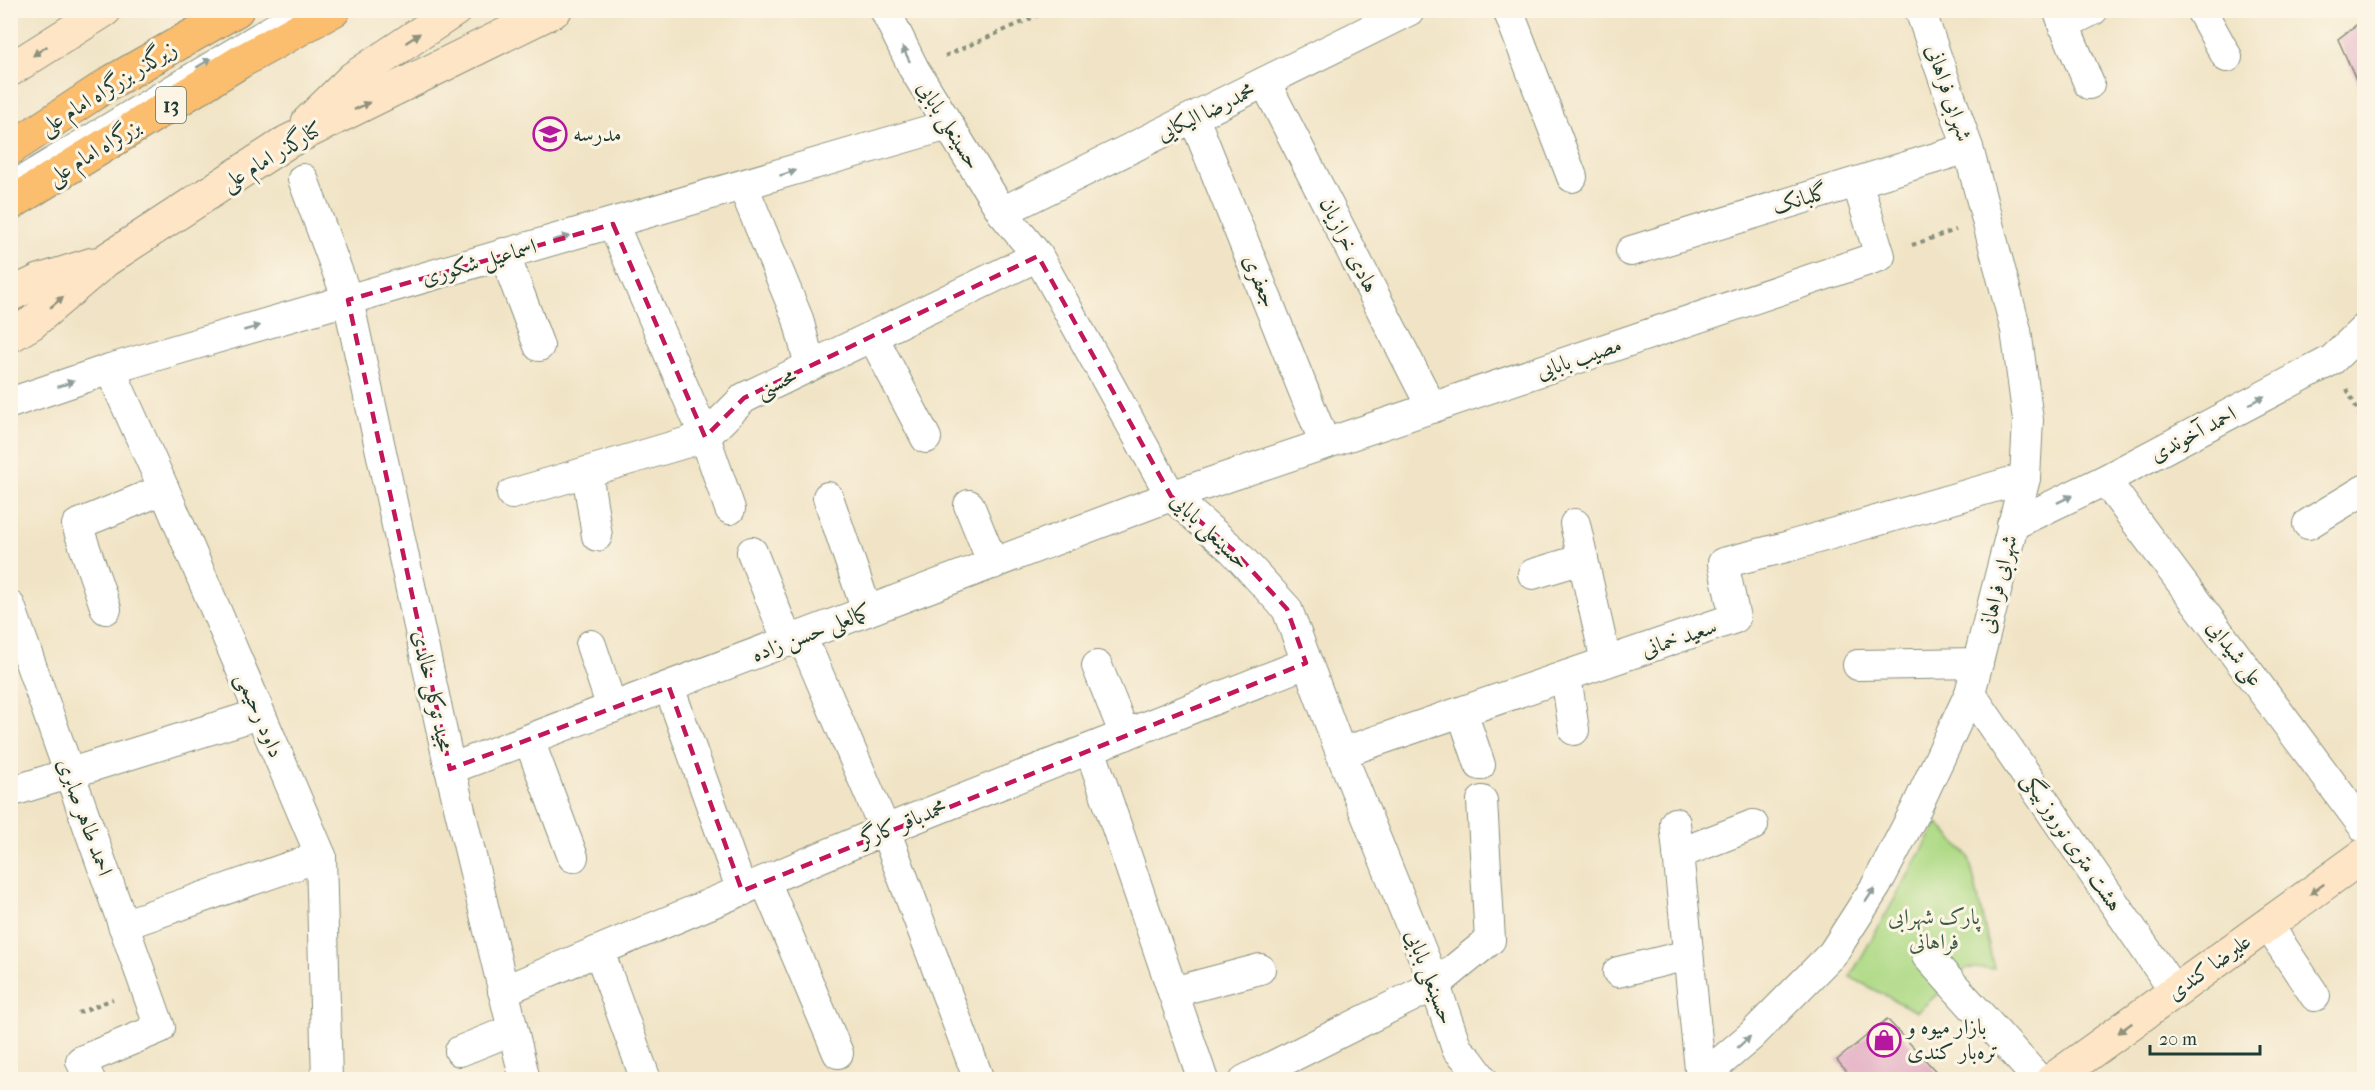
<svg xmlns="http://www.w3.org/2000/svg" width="2375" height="1090" viewBox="0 0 2375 1090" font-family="'IM FELL French Canon',Amiri,serif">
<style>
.green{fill:#afda86;stroke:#678c5d;stroke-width:1.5}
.building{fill:#e1a8c1}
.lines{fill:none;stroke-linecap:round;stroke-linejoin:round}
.lane-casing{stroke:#88907d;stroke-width:17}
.street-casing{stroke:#88907d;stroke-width:32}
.secondary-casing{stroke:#88907d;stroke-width:35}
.highway-casing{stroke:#88907d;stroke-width:35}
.path{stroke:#88907d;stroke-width:4;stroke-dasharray:4.5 4.5;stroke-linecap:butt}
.lane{stroke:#fff;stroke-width:15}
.street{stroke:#fff;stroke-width:30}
.secondary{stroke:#fde5c5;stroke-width:33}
.highway{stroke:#fbbd6e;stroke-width:33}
.oneway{fill:#8e917c}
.oneway2{fill:#8f9e9a}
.marked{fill:none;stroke:#c2185b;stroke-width:4.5;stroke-dasharray:12 8;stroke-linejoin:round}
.labels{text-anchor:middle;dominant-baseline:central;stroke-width:6;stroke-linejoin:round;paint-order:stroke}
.shield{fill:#fcf5e5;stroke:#617469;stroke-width:1.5}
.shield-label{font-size:21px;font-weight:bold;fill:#1f3d34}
.street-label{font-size:22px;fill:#1f3d34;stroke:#fcf5e5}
.poi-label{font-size:22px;fill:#1f3d34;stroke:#fcf5e5;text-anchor:start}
.park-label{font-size:22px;fill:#3c5c44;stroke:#fcf5e5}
</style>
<rect width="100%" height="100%" fill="#fcf5e5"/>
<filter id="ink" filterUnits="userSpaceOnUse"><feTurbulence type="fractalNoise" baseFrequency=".0167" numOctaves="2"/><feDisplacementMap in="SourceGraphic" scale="12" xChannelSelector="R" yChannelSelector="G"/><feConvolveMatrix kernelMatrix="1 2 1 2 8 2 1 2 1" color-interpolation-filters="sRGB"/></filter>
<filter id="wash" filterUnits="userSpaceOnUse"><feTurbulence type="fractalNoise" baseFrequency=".008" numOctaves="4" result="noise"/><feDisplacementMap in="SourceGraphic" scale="24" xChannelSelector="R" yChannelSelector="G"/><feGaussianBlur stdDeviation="1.35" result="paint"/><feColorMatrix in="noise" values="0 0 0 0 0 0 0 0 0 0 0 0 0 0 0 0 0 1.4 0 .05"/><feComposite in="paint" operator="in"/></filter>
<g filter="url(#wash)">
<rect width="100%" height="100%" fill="#f1e4c6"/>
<polygon class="green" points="1938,823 1969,857 1994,969 1967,968 1917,1012 1850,977"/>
<g id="blocks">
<g class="building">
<polygon points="2364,19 2364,98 2338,39"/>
<polygon points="1887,1019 1944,1080 1853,1080 1837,1060"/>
</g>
</g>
</g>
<g filter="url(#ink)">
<use href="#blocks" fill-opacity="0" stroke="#88907d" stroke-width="1.5"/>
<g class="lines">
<g class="lane-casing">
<polyline id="lane" points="10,180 291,10"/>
</g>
<g class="street-casing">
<g id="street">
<polyline points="885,10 914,69 1002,212 1038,256 1171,496 1233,550 1287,609 1341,753 1435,985 1457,1049 1469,1061 1483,1080"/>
<polyline points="1508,10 1572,177"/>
<polyline points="2058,10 2089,84"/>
<polyline points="2201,10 2227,57"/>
<polyline points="2063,25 2093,10"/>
<polyline points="1265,82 1432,408"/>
<polyline points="1194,118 1325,444"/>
<polyline points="303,179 348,300 450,769 525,1080"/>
<polyline points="743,186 798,319 810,366"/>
<polyline points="1002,212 1410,10"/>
<polyline points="613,224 705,437 730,509"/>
<polyline points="1631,251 1968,148"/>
<polyline points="504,253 539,346"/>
<polyline points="873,337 926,438"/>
<polyline points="110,369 164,489 321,856 327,1080"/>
<polyline points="10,403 110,369 948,125"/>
<polyline points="587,472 597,536"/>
<polyline points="2105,480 2364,827"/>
<polyline points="512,494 705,437 744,398 1038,256"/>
<polyline points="828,497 867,611"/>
<polyline points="969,505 993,564"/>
<polyline points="1575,524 1606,662"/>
<polyline points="2308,524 2364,490"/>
<polyline points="2012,525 2105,480 2332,360 2364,329"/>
<polyline points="752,552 788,642"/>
<polyline points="1533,574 1583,559"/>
<polyline points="10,606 160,1028 81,1061 90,1080"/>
<polyline points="106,609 77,525 164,489"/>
<polyline points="591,645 612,708"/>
<polyline points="810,655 885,830 979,1080"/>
<polyline points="1858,665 1978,663"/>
<polyline points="1097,666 1125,735"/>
<polyline points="1566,676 1574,730"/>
<polyline points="669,687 742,891"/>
<polyline points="1970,693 2175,992"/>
<polyline points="1462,712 1480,765"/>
<polyline points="529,740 573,857"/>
<polyline points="1090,749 1203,1080"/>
<polyline points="1341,753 1735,618 1723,563 1786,547 2025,478"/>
<polyline points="450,769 1171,496 1880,256 1857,182"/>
<polyline points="10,792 259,714"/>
<polyline points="1675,823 1701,1079"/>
<polyline points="1678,854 1753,825"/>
<polyline points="765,881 838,1053"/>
<polyline points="123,925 321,856"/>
<polyline points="2268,925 2315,996"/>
<polyline points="599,951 646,1080"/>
<polyline points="1927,956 2039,1080"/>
<polyline points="1618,972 1688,955"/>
<polyline points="503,991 885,830 1306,663"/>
<polyline points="1173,992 1260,969"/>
<polyline points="460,1051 512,1030"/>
<polyline points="1245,1080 1435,985 1490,940 1482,801"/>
<polyline points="1699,1080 1751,1036 1833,953 1876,886 1915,811 1970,693 2025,478 2028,420 2016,330 1968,148 1920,10"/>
</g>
</g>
<g class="secondary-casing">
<g id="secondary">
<polyline points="10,70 105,10"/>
<polyline points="308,122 353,78 455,10"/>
<polyline points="10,295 39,281 93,264"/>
<polyline points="10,336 32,323 106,260 287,142 555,10"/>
<polyline points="2052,1080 2364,855"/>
</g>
</g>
<g class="highway-casing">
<g id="highway">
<polyline points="10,149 113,81 237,10"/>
<polyline points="10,204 240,62 334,10"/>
</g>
</g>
<g class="path">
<polyline points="945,56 1039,15"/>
<polyline points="1912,245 1956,230"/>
<polyline points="2347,389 2364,424"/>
<polyline points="78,1013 113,999"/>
</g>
<use href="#lane" class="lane"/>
<use href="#street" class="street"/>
<use href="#secondary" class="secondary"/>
<use href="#highway" class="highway"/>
</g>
<defs><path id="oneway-solid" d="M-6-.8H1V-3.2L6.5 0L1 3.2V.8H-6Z" transform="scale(1.5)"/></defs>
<g class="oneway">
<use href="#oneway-solid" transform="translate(413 38) rotate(-34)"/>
<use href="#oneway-solid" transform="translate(40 51) rotate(146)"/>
<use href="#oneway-solid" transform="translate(362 106) rotate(-26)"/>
<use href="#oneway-solid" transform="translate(57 302) rotate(-40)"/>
<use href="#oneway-solid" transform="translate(2317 889) rotate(144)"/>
<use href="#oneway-solid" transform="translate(2125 1028) rotate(144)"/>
</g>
<g class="oneway2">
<use href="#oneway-solid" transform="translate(906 54) rotate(-116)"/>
<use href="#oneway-solid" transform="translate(204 63) rotate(-31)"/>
<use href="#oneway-solid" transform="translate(788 173) rotate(-17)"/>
<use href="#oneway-solid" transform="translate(561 238) rotate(-15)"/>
<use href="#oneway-solid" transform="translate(252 328) rotate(-16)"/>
<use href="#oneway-solid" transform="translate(66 384) rotate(-19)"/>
<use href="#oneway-solid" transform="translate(2257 400) rotate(-28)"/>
<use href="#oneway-solid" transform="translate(2065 499) rotate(-26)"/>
<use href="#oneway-solid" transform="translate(1870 895) rotate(-57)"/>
<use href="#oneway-solid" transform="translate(1744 1042) rotate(-41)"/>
</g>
</g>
<path class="marked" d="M613,224L705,437L744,398L1038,256L1171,496L1233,550L1287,609L1306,663L742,891L669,687L450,769L348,300Z"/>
<defs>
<g id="school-ring" transform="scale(1.725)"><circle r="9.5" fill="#fcf5e5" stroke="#b5179e" stroke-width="1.5"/><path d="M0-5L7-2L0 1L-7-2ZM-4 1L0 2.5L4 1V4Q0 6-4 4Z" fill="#b5179e"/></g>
<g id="shop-ring" transform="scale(1.725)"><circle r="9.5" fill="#fcf5e5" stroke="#b5179e" stroke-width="1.5"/><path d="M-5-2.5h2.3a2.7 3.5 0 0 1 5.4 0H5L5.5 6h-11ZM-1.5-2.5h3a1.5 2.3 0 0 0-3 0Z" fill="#b5179e"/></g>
</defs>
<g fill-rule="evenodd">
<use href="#school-ring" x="550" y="134"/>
<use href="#shop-ring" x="1884" y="1040"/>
</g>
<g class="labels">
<rect class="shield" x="156" y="87" width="30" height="36" rx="4.5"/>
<g class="shield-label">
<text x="171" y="105">13</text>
</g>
<g class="street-label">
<text transform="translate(108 88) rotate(-32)">زیرگذر بزرگراه امام علی</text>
<text transform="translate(1949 93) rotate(71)">شهرابی فراهانی</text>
<text transform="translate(1206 112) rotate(-26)">محمدرضا الیکایی</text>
<text transform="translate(949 125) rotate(58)">حسینعلی بابایی</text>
<text transform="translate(94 152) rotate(-32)">بزرگراه امام علی</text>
<text transform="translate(272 156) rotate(-31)">کنارگذر امام علی</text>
<text transform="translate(1800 199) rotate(-17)">گلبانک</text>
<text transform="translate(1349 245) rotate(63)">هادی خرازیان</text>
<text transform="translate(479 262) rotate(-16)">اسماعیل شکوری</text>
<text transform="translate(1260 281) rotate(68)">جعفری</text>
<text transform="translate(1579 358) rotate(-19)">مصیب بابایی</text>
<text transform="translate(776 383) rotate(-26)">محسنی</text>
<text transform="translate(2193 434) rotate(-28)">احمد آخوندی</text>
<text transform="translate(1210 531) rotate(44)">حسینعلی بابایی</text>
<text transform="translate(1998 584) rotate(-76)">شهرابی فراهانی</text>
<text transform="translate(811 633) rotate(-21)">کمالعلی حسن زاده</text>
<text transform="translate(1679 638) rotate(-19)">سعید خمانی</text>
<text transform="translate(2235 653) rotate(53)">علی شیدایی</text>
<text transform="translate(433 691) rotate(78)">مجید توکلی خالدی</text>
<text transform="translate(260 715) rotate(67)">داود رحیمی</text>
<text transform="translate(85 817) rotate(70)">احمد طاهر صابری</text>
<text transform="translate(903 823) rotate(-22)">محمدباقر کارگر</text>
<text transform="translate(2072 842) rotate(56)">هشت متری نوروز بیگی</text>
<text transform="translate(2209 967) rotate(-36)">علیرضا کندی</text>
<text transform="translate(1430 977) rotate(69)">حسینعلی بابایی</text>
</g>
<g class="poi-label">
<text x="573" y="134">مدرسه</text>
<text x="1907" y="1027">بازار میوه و<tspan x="1907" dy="25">تره‌بار کندی</tspan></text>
</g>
<g class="park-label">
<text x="1934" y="917">پارک شهرابی<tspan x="1934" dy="25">فراهانی</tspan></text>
</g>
</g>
<rect width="2375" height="1090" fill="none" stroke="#fcf5e5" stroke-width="36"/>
<path d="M2150 1045v9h110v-9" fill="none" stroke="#1f3d34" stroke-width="3"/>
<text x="2159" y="1045" font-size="18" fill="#1f3d34" stroke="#fcf5e5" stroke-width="4.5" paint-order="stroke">20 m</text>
</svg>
